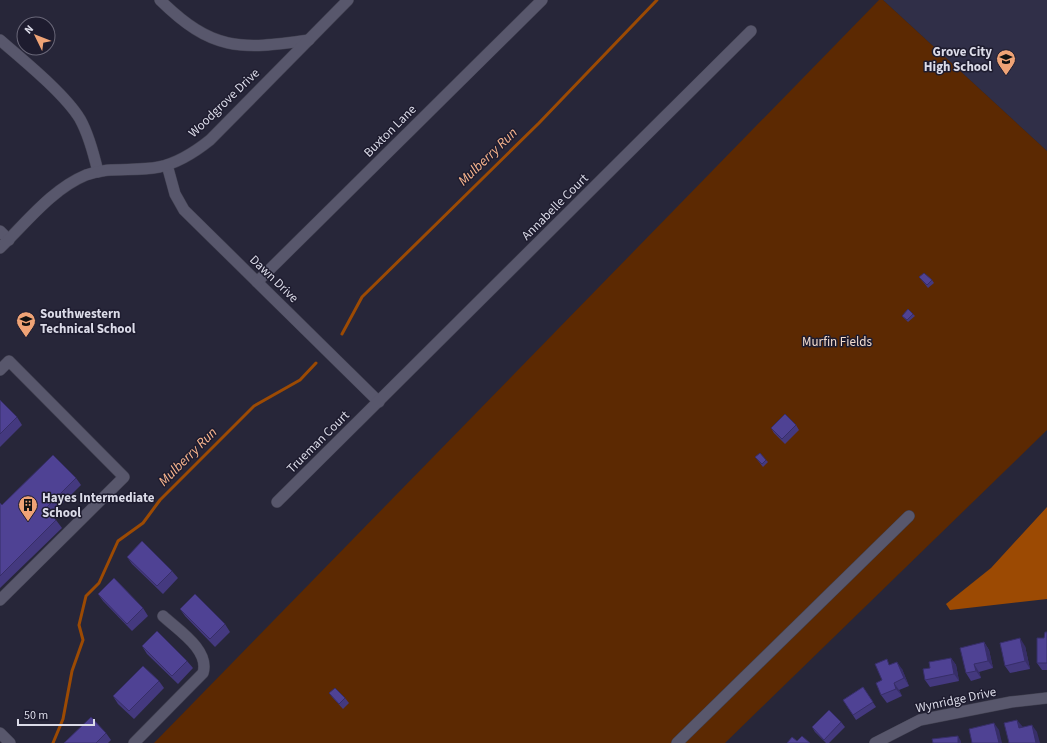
<svg xmlns="http://www.w3.org/2000/svg" width="1047" height="743" viewBox="0 0 1047 743" font-family="'Source Sans 3',sans-serif">
<style>
.built{fill:#302f48}
.green{fill:#5c2902}
.water{fill:#9c4a03}
.lines{fill:none;stroke-linecap:round;stroke-linejoin:round}
.stream{stroke:#9c4a03;stroke-width:3}
.minor-casing{stroke:#414050;stroke-width:12}
.minor{stroke:#58576c;stroke-width:11}
.wall{fill:#44397f}
.shaded-wall{fill:#372e68}
.building{fill:#4f4294;stroke:#372e68}
.labels{text-anchor:middle;dominant-baseline:central;stroke-width:3;stroke-linejoin:round;paint-order:stroke}
.poi-label{font-size:13px;font-weight:bold;fill:#dbdbe8;stroke:#1e1c2f;text-anchor:start}
.street-label{font-size:13px;fill:#dbdbe8;stroke:#1e1c2f}
.park-label{font-size:13px;fill:#f3dcce;stroke:#1e1c2f}
.water-label{font-size:14px;font-style:italic;fill:#fab68e;stroke:#1e1c2f}
</style>
<rect width="100%" height="100%" fill="#272639"/>
<polygon class="built" points="883,0 1047,0 1047,151"/>
<polygon class="green" points="879,0 883,0 1047,151 1047,430 725,743 154,743"/>
<polygon class="water" points="1047,507 1047,599 950,610 946,604 991,568"/>
<g class="lines">
<g class="stream">
<polyline points="342,334 362,297 539,123 657,0"/>
<polyline points="53,743 63,719 72,671 83,640 79,625 86,596 99,583 118,541 143,523 160,500 254,406 300,380 316,363"/>
</g>
<g class="minor-casing">
<g id="minor">
<path d="M160,0C212,51 239,50 309,40"/>
<path d="M0,40C23,60 65,94 80,119C89,135 94,155 98,172"/>
<polyline points="167,165 175,194 184,210 379,402"/>
<polyline points="0,231 9,240"/>
<path d="M0,248C26,223 52,189 86,175C110,166 134,172 159,167C178,163 195,152 210,140L348,0"/>
<polyline points="257,282 542,0"/>
<polyline points="0,370 9,361 124,477 0,600"/>
<polyline points="277,502 751,31"/>
<polyline points="0,733 10,743"/>
<path d="M134,743L203,673C210,650 178,630 163,616"/>
<polyline points="677,743 909,516"/>
<polyline points="875,743 920,720 1011,702 1047,698"/>
</g>
</g>
<use href="#minor" class="minor"/>
</g>
<g class="wall">
<polygon points="919,277 932,280 934,283 928,288"/>
<polygon points="913,314 915,316 908,322 902,316"/>
<polygon points="0,400 17,417 22,425 0,447"/>
<polygon points="796,425 799,430 785,444 774,433 771,428"/>
<polygon points="755,457 766,460 768,462 763,467"/>
<polygon points="76,478 81,485 51,515 56,520 62,528 0,588 0,503 2,505"/>
<polygon points="127,557 172,571 178,578 163,594 132,564"/>
<polygon points="98,594 143,608 148,616 132,631 103,601"/>
<polygon points="180,609 225,624 230,632 215,647 185,616"/>
<polygon points="1047,632 1047,670 1042,670 1037,663 1044,638"/>
<polygon points="984,642 989,650 993,668 979,672 981,678 971,681 966,673"/>
<polygon points="142,646 187,661 193,668 178,684 147,654"/>
<polygon points="1025,646 1030,669 1010,673 1005,666"/>
<polygon points="951,658 956,665 959,681 930,687 925,680 930,668"/>
<polygon points="890,665 902,669 909,686 899,690 902,696 887,703 881,695 882,680"/>
<polygon points="159,681 164,688 134,719 118,704 113,696"/>
<polygon points="863,687 876,707 856,720 843,700"/>
<polygon points="329,693 345,698 349,703 343,709 333,698"/>
<polygon points="841,722 845,727 829,743 826,743 815,732 812,727"/>
<polygon points="106,733 111,740 108,743 64,743"/>
</g>
<g class="shaded-wall">
<polygon points="1020,638 1025,646 1030,669 1025,661"/>
<polygon points="984,642 989,650 993,668 988,661"/>
<polygon points="951,658 956,665 959,681 954,674"/>
<polygon points="897,662 902,669 909,686 904,678"/>
<polygon points="974,664 979,672 981,678 976,671"/>
<polygon points="894,683 899,690 902,696 896,689"/>
<polygon points="1017,720 1023,727 1019,728"/>
<polygon points="994,723 999,730 1002,743 999,743"/>
<polygon points="1032,725 1037,732 1040,743 1036,743"/>
<polygon points="958,736 961,741 961,743 958,743"/>
</g>
<g class="building">
<polygon points="924,273 932,280 927,285 919,277"/>
<polygon points="908,309 913,314 907,320 902,316"/>
<polygon points="0,400 17,417 0,434"/>
<polygon points="785,414 796,425 782,439 771,428"/>
<polygon points="760,453 766,460 762,464 755,457"/>
<polygon points="53,455 76,478 45,509 56,520 0,576 0,503 2,505"/>
<polygon points="142,541 172,571 157,586 127,557"/>
<polygon points="114,578 143,608 127,624 98,594"/>
<polygon points="195,594 225,624 210,639 180,609"/>
<polygon points="157,631 187,661 172,676 142,646"/>
<polygon points="1045,632 1047,632 1047,663 1037,663 1037,638 1044,638"/>
<polygon points="1020,638 1025,661 1005,666 1000,643"/>
<polygon points="984,642 988,661 974,664 976,671 966,673 960,648"/>
<polygon points="951,658 954,674 925,680 923,669 930,668 929,662"/>
<polygon points="887,659 889,665 897,662 904,678 894,683 896,689 881,695 876,683 882,680 875,664"/>
<polygon points="143,666 159,681 129,711 113,696"/>
<polygon points="863,687 873,702 853,715 843,700"/>
<polygon points="335,688 345,698 339,704 329,693"/>
<polygon points="829,710 841,722 824,740 812,727"/>
<polygon points="91,717 106,733 96,743 64,743"/>
<polygon points="1017,720 1019,728 1032,725 1036,743 1009,743 1004,723"/>
<polygon points="994,723 999,743 972,743 969,729"/>
<polygon points="802,736 810,743 787,743 792,737 797,741"/>
<polygon points="958,736 958,743 933,743 932,739"/>
</g>
<defs>
<g id="school-pin" transform="scale(1)"><path d="M0 17L-7.5 6A9.5 9.5 0 1 1 7.5 6Z" fill="#efa376" stroke="#1e1c2f"/><path d="M0-5L7-2L0 1L-7-2ZM-4 1L0 2.5L4 1V4Q0 6-4 4Z" fill="#111"/></g>
<g id="building-pin" transform="scale(1)"><path d="M0 17L-7.5 6A9.5 9.5 0 1 1 7.5 6Z" fill="#efa376" stroke="#1e1c2f"/><path d="M-4-6H4V6H1V3H-1V6H-4ZM-2.5-4.3h1.7v1.8h-1.7ZM.8-4.3h1.7v1.8H.8ZM-2.5-1h1.7V.8h-1.7ZM.8-1h1.7V.8H.8Z" fill="#111"/></g>
</defs>
<g fill-rule="evenodd">
<use href="#school-pin" x="1006" y="59"/>
<use href="#school-pin" x="26" y="321"/>
<use href="#building-pin" x="28" y="505"/>
</g>
<g class="labels">
<g class="poi-label">
<text x="992" y="52" text-anchor="end">Grove City<tspan x="992" dy="15">High School</tspan></text>
<text x="40" y="314">Southwestern<tspan x="40" dy="15">Technical School</tspan></text>
<text x="42" y="498">Hayes Intermediate<tspan x="42" dy="15">School</tspan></text>
</g>
<g class="street-label">
<text transform="translate(224 103) rotate(-44)">Woodgrove Drive</text>
<text transform="translate(390 131) rotate(-45)">Buxton Lane</text>
<text transform="translate(555 207) rotate(-45)">Annabelle Court</text>
<text transform="translate(274 279) rotate(44)">Dawn Drive</text>
<text transform="translate(318 442) rotate(-45)">Trueman Court</text>
<text transform="translate(956 700) rotate(-12)">Wynridge Drive</text>
</g>
<g class="park-label">
<text x="837" y="342">Murfin Fields</text>
</g>
<g class="water-label">
<text transform="translate(488 157) rotate(-44)">Mulberry Run</text>
<text transform="translate(188 457) rotate(-45)">Mulberry Run</text>
</g>
</g>
<g transform="translate(36 36) rotate(313)"><circle r="19" fill="#1e1c2f" stroke="#6a6879"/>
<path d="M0-3L7 15L0 10L-7 15Z" fill="#efa376"/>
<text y="-6" font-size="11" font-weight="bold" text-anchor="middle" fill="#dbdbe8">N</text>
</g>
<path d="M18 719v6h76v-6" fill="none" stroke="#dbdbe8" stroke-width="2"/>
<text x="24" y="719" font-size="12" fill="#dbdbe8" stroke="#1e1c2f" stroke-width="3" paint-order="stroke">50 m</text>
</svg>
